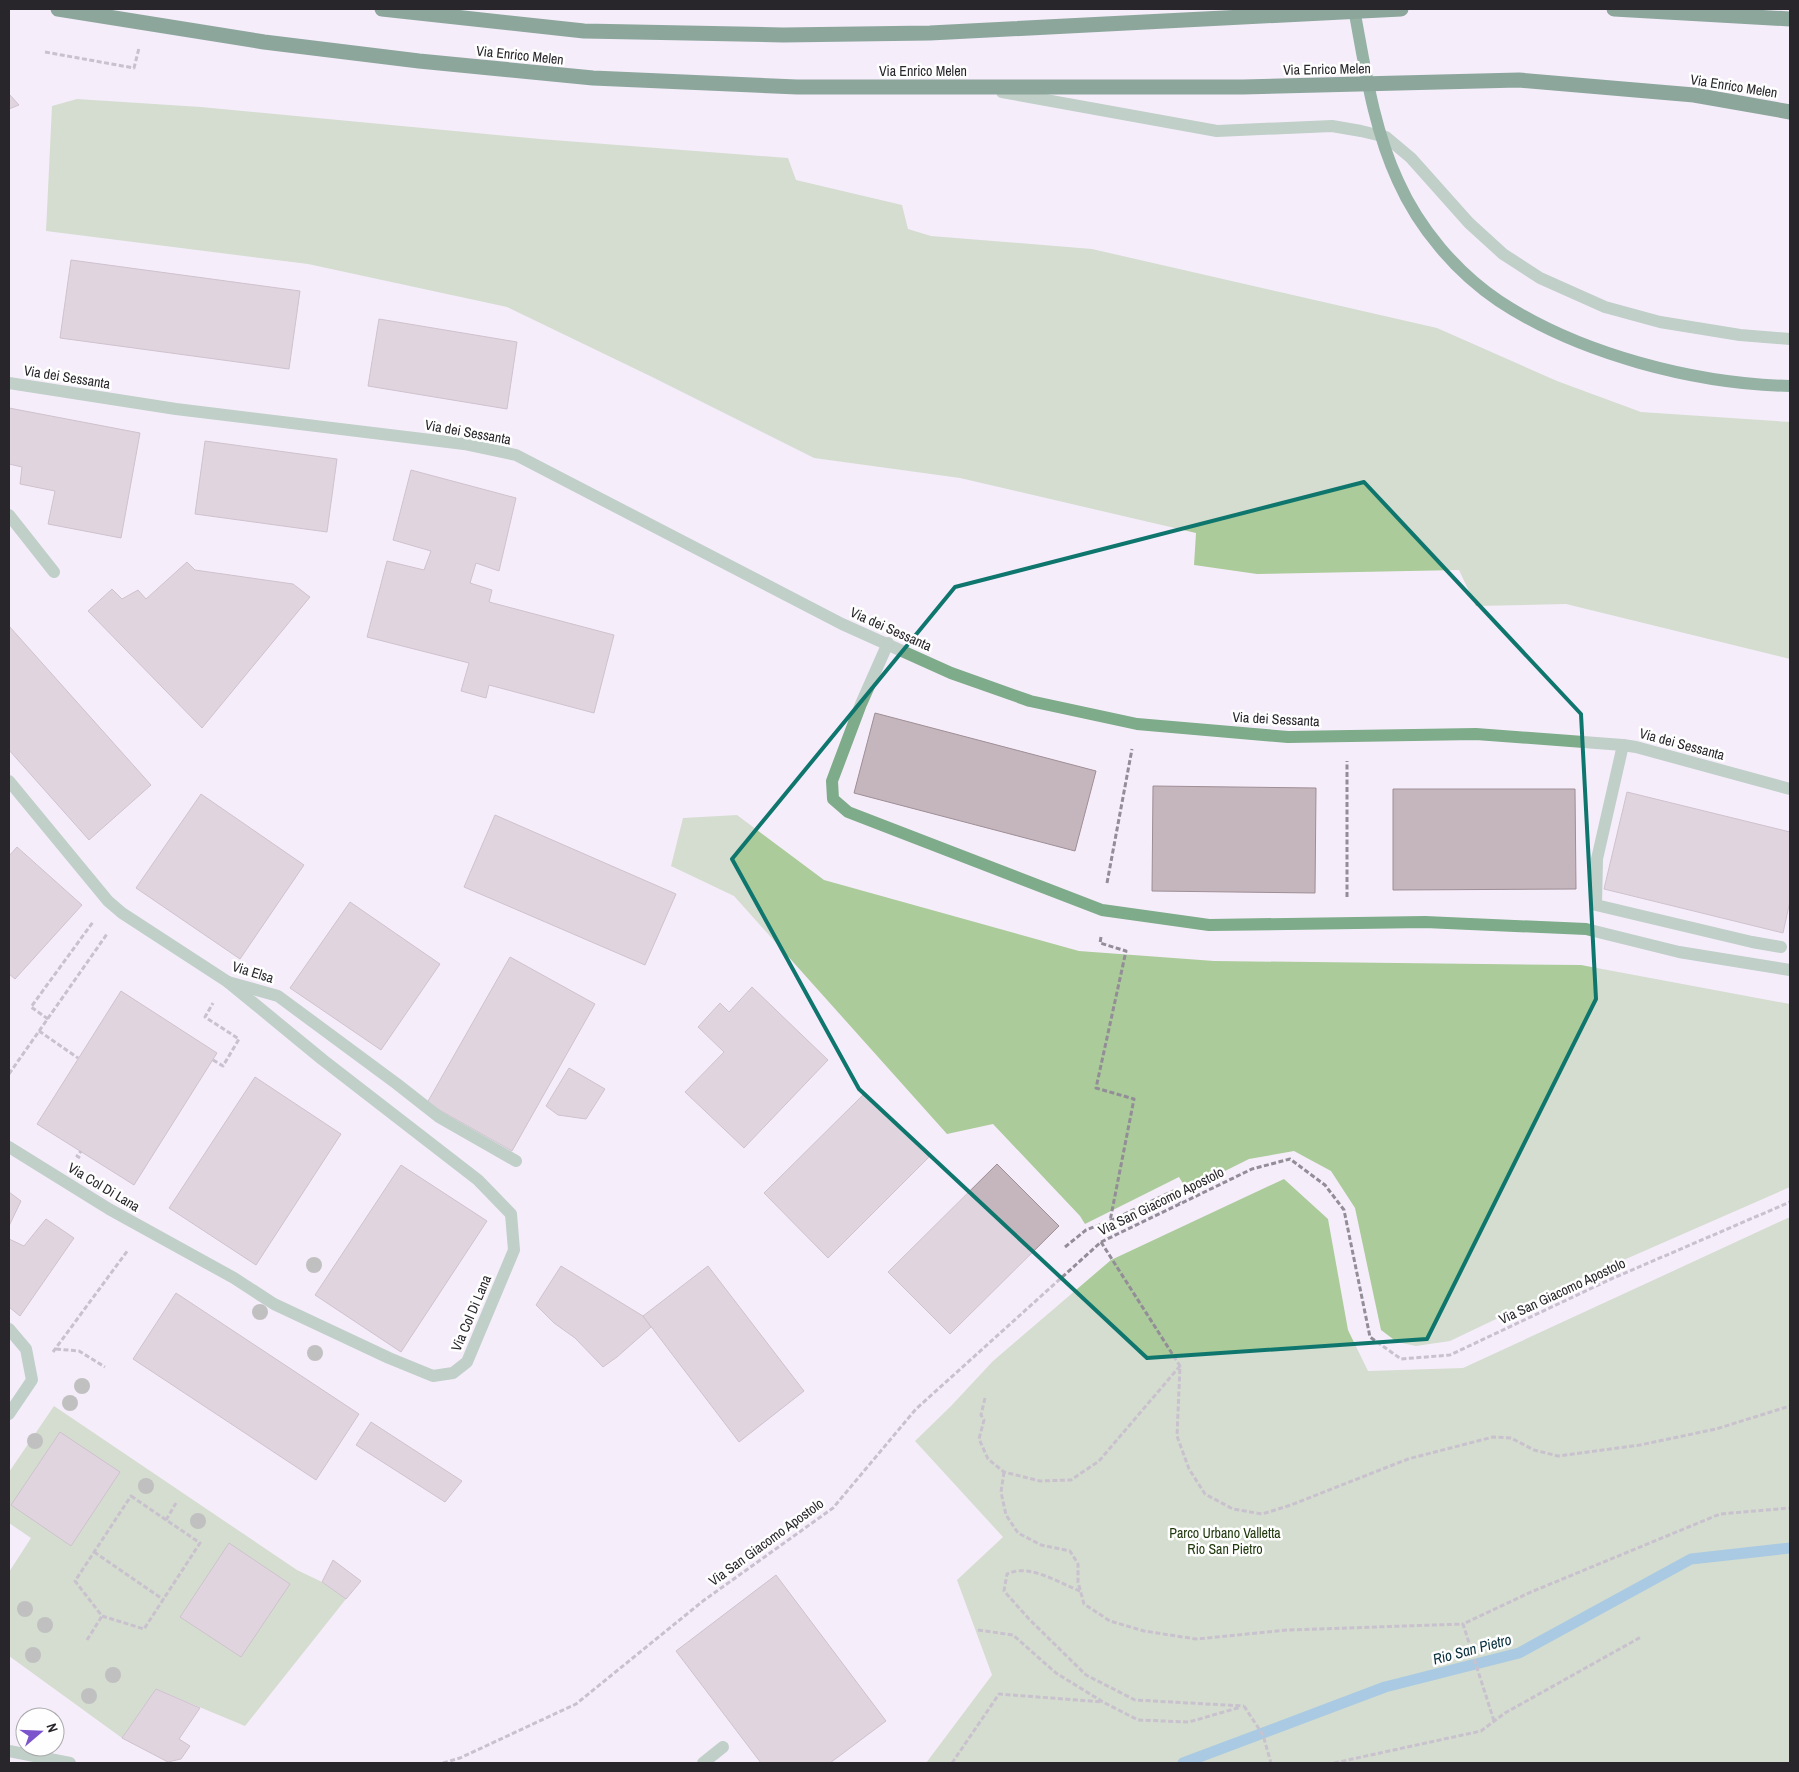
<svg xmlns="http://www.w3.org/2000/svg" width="1799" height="1772" viewBox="0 0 1799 1772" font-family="'Archivo Narrow',sans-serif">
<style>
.green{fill:#abcb9a}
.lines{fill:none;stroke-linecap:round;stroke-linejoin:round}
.stream{stroke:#4fa1c5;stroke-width:11}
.building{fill:#c5b5bc;stroke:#9e8e95}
.path{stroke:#938d97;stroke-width:3;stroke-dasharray:5 2.5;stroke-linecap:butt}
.minor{stroke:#7eab89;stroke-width:12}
.major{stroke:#206b3b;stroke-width:12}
.highway{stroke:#0d5129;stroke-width:15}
.tree{fill:#808a78}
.marked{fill:none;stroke:#0f766e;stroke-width:4;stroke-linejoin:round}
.labels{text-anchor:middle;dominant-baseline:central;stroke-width:5;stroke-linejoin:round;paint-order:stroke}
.street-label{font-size:14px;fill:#29262b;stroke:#fefefe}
.park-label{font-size:14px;fill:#20390d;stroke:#fefefe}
.water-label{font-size:15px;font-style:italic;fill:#09303f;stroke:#fefefe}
</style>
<rect width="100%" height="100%" fill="#f6edfb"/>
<g class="green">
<polygon points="77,99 201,107 540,139 788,158 796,180 902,205 908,229 931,236 1092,249 1437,328 1557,381 1641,412 1790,422 1790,659 1566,604 1476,606 1459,570 1257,574 1194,565 1196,533 960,478 814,458 650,376 507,307 308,264 46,231 52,106"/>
<polygon points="737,815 824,880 1079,951 1214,961 1581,965 1790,1004 1790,1187 1578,1280 1450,1341 1416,1346 1397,1342 1381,1330 1355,1208 1331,1171 1294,1151 1249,1159 1187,1190 1179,1177 1085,1224 1080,1216 993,1124 947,1134 734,896 671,866 683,818"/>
<polygon points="1284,1179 1328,1219 1348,1330 1368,1371 1463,1368 1790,1217 1790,1763 926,1763 992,1675 957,1580 1003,1537 915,1441 951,1406 993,1361 1111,1260"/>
<polygon points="54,1406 297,1570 322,1582 346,1599 245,1726 156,1689 122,1738 9,1656 9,1572 31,1538 9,1523 9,1472"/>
</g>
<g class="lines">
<polyline class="stream" points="1183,1763 1385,1687 1519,1653 1691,1559 1790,1548"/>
</g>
<g class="building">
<polygon points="9,94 19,105 9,109"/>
<polygon points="71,260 300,291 289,369 60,338"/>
<polygon points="379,319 517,342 507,409 368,386"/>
<polygon points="9,408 140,433 121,538 48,524 55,491 20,484 22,467 9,464"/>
<polygon points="205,441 337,459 327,532 195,514"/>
<polygon points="411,470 516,498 499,571 476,563 470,583 492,590 489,602 614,635 594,713 489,685 486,698 461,691 469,663 367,637 387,561 424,570 431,551 393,540"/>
<polygon points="187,562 195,570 293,584 310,597 202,728 88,611 112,589 122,599 138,590 146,599"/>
<polygon points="9,626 151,785 89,840 9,750"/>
<polygon points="875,713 1096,771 1075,851 854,793"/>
<polygon points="1153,786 1316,788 1315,893 1152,891"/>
<polygon points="1393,789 1575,789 1576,889 1393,890"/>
<polygon points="1627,792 1790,832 1790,901 1783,933 1604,889"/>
<polygon points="201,794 304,865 240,959 136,888"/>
<polygon points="495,815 676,894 645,965 464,887"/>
<polygon points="17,847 82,905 15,979 9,974 9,856"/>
<polygon points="350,902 440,964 381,1050 290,988"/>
<polygon points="510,957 595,1004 512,1151 427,1103"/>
<polygon points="752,987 828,1060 744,1148 685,1092 724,1052 698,1027 720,1003 729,1012"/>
<polygon points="121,991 217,1053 134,1185 37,1124"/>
<polygon points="569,1068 605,1089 586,1119 558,1115 546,1106"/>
<polygon points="255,1077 341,1134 256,1265 169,1208"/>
<polygon points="865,1093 929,1157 828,1258 764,1193"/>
<polygon points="997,1164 1059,1226 950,1334 888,1272"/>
<polygon points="401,1165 487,1221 401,1352 315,1295"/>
<polygon points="9,1192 21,1201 9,1226"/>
<polygon points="46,1219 74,1238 20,1316 9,1307 9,1239 24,1246"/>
<polygon points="561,1266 643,1316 651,1327 617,1357 603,1367 575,1338 554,1323 536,1305"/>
<polygon points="708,1266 804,1391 739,1442 643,1316"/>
<polygon points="176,1293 359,1414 316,1480 133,1359"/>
<polygon points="371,1422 462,1481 445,1502 356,1445"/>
<polygon points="60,1432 120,1472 71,1546 11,1505"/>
<polygon points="229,1543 290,1584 241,1657 180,1617"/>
<polygon points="333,1560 361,1581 346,1599 322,1582"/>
<polygon points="776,1575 886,1721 830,1763 761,1763 676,1651"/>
<polygon points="156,1689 200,1708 179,1739 190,1746 181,1759 168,1762 122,1738"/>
</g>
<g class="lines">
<g class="path">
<polyline points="45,52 134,68 139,48"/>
<polyline points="1107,883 1132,749"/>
<polyline points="1347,897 1347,761"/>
<polyline points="1101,937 1100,943 1126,951 1096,1088 1134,1099 1110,1221 1173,1191 1180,1203"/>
<polyline points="48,1019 31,1007 93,922"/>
<polyline points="39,1031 78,1058"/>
<polyline points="213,1060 223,1066 239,1039 205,1017 213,1003"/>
<polyline points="9,1074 107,934"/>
<polyline points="80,1158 77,1156 81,1151"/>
<polyline points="1101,1242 1180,1366 1177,1436 1189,1469 1205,1494 1233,1509 1262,1514 1291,1505 1408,1459 1493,1437 1511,1438 1534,1450 1558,1456 1640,1445 1716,1429 1790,1406"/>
<polyline points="1065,1247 1086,1230 1110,1221"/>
<polyline points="56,1349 79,1351 105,1367"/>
<polyline points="53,1352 128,1250"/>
<polyline points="985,1398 981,1415 984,1420 979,1439 988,1459 1004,1472 1040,1481 1071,1480 1099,1461 1180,1366"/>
<polyline points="1004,1472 1001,1492 1006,1515 1018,1533 1041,1545 1070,1551 1078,1564 1078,1582 1084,1604 1110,1621 1144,1631 1196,1639 1288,1630 1463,1624"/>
<polygon points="131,1496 200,1543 144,1629 102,1616 75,1581"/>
<polyline points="166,1520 176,1503"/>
<polyline points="94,1552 164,1600"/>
<path d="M1080,1591C1059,1583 1029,1563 1007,1574L1004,1591L1029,1619L1086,1675L1135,1700L1244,1706"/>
<polyline points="978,1630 1013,1635 1056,1673 1103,1702 1138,1720 1189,1722 1241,1707"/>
<polyline points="87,1640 102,1616"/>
<polyline points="1244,1706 1263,1735 1271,1763"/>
<polyline points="1494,1721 1463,1624 1531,1592 1720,1514 1790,1508"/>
<polyline points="443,1763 460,1758 576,1704 703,1601 833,1508 916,1409 1101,1242 1252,1169 1290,1159 1325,1185 1344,1210 1370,1337 1401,1359 1450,1355 1611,1279 1790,1202"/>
<polyline points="952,1763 999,1694 1103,1702"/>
<polyline points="1334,1763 1481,1731 1505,1713 1641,1637"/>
</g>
<g class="minor">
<polyline points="1002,92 1217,131 1332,126 1361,131 1386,137 1411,158 1469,223 1503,254 1540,278 1605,307 1660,322 1740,335 1790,339"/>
<polyline points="9,383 176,409 464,444 516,455 842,624 951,673 1030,701 1137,724 1288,737 1476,734 1623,745 1636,747 1790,789"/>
<polyline points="9,515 54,572"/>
<polyline points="888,643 861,704 832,781 833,799 848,812 1102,910 1209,925 1425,922 1586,929 1679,952 1790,970"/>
<polyline points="1623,745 1597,859 1596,905 1752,942 1781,947"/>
<polyline points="9,781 108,901 122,913 228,982 278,996 397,1084 439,1117 516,1161"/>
<polyline points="9,1147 109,1209 234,1278 274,1304 389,1358 433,1376 453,1373 467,1362 514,1250 511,1214 478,1180 323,1060 228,982"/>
<polyline points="9,1329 26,1349 32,1380 9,1414"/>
<polyline points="9,1751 70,1763"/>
<polyline points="703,1763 723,1747"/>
</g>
<path class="major" d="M1354,9C1365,67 1373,127 1398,181C1419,228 1456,272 1499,301C1579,354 1695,384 1790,386"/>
<g class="highway">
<polyline points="58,9 264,42 419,61 593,78 797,87 1243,87 1519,80 1694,95 1790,112"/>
<polyline points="382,9 584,31 783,35 930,33 1401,9"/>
<polyline points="1614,9 1790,19"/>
</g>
</g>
<g class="tree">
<circle cx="314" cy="1265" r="8"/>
<circle cx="260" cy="1312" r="8"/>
<circle cx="315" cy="1353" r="8"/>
<circle cx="82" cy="1386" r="8"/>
<circle cx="70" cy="1403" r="8"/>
<circle cx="35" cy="1441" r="8"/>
<circle cx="146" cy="1486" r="8"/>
<circle cx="198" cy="1521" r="8"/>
<circle cx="25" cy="1609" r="8"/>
<circle cx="45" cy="1625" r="8"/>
<circle cx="33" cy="1655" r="8"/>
<circle cx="113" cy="1675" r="8"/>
<circle cx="89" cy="1696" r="8"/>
</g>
<path d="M0 0H1799V1772H0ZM1364,482L1581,714L1596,999L1427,1339L1147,1358L859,1089L732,859L955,587Z" fill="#f6edfb" fill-opacity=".55" fill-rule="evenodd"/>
<path class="marked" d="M1364,482L1581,714L1596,999L1427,1339L1147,1358L859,1089L732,859L955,587Z"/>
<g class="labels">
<g class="street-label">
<text transform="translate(520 55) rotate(6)">Via Enrico Melen</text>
<text transform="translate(1327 69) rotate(-1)">Via Enrico Melen</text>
<text x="923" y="71">Via Enrico Melen</text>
<text transform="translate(1734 86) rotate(9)">Via Enrico Melen</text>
<text transform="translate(67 377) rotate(9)">Via dei Sessanta</text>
<text transform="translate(468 432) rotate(10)">Via dei Sessanta</text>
<text transform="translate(891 629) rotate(24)">Via dei Sessanta</text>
<text transform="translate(1276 719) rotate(3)">Via dei Sessanta</text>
<text transform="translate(1682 744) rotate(15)">Via dei Sessanta</text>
<text transform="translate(253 972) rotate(17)">Via Elsa</text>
<text transform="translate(104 1187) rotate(31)">Via Col Di Lana</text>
<text transform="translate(1161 1201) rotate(-26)">Via San Giacomo Apostolo</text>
<text transform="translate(1562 1291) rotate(-25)">Via San Giacomo Apostolo</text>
<text transform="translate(471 1313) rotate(-67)">Via Col Di Lana</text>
<text transform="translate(766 1542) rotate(-36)">Via San Giacomo Apostolo</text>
</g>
<g class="park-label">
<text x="1225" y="1533">Parco Urbano Valletta<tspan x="1225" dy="16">Rio San Pietro</tspan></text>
</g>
<g class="water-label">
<text transform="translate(1472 1649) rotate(-15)">Rio San Pietro</text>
</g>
</g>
<rect width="1799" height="1772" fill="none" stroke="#29262b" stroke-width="20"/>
<g transform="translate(40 1732) rotate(71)"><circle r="24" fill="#fefefe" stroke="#a9a8aa"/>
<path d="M0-4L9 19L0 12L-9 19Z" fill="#7b53cc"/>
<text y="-8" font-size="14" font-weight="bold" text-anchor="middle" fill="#29262b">N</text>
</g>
</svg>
